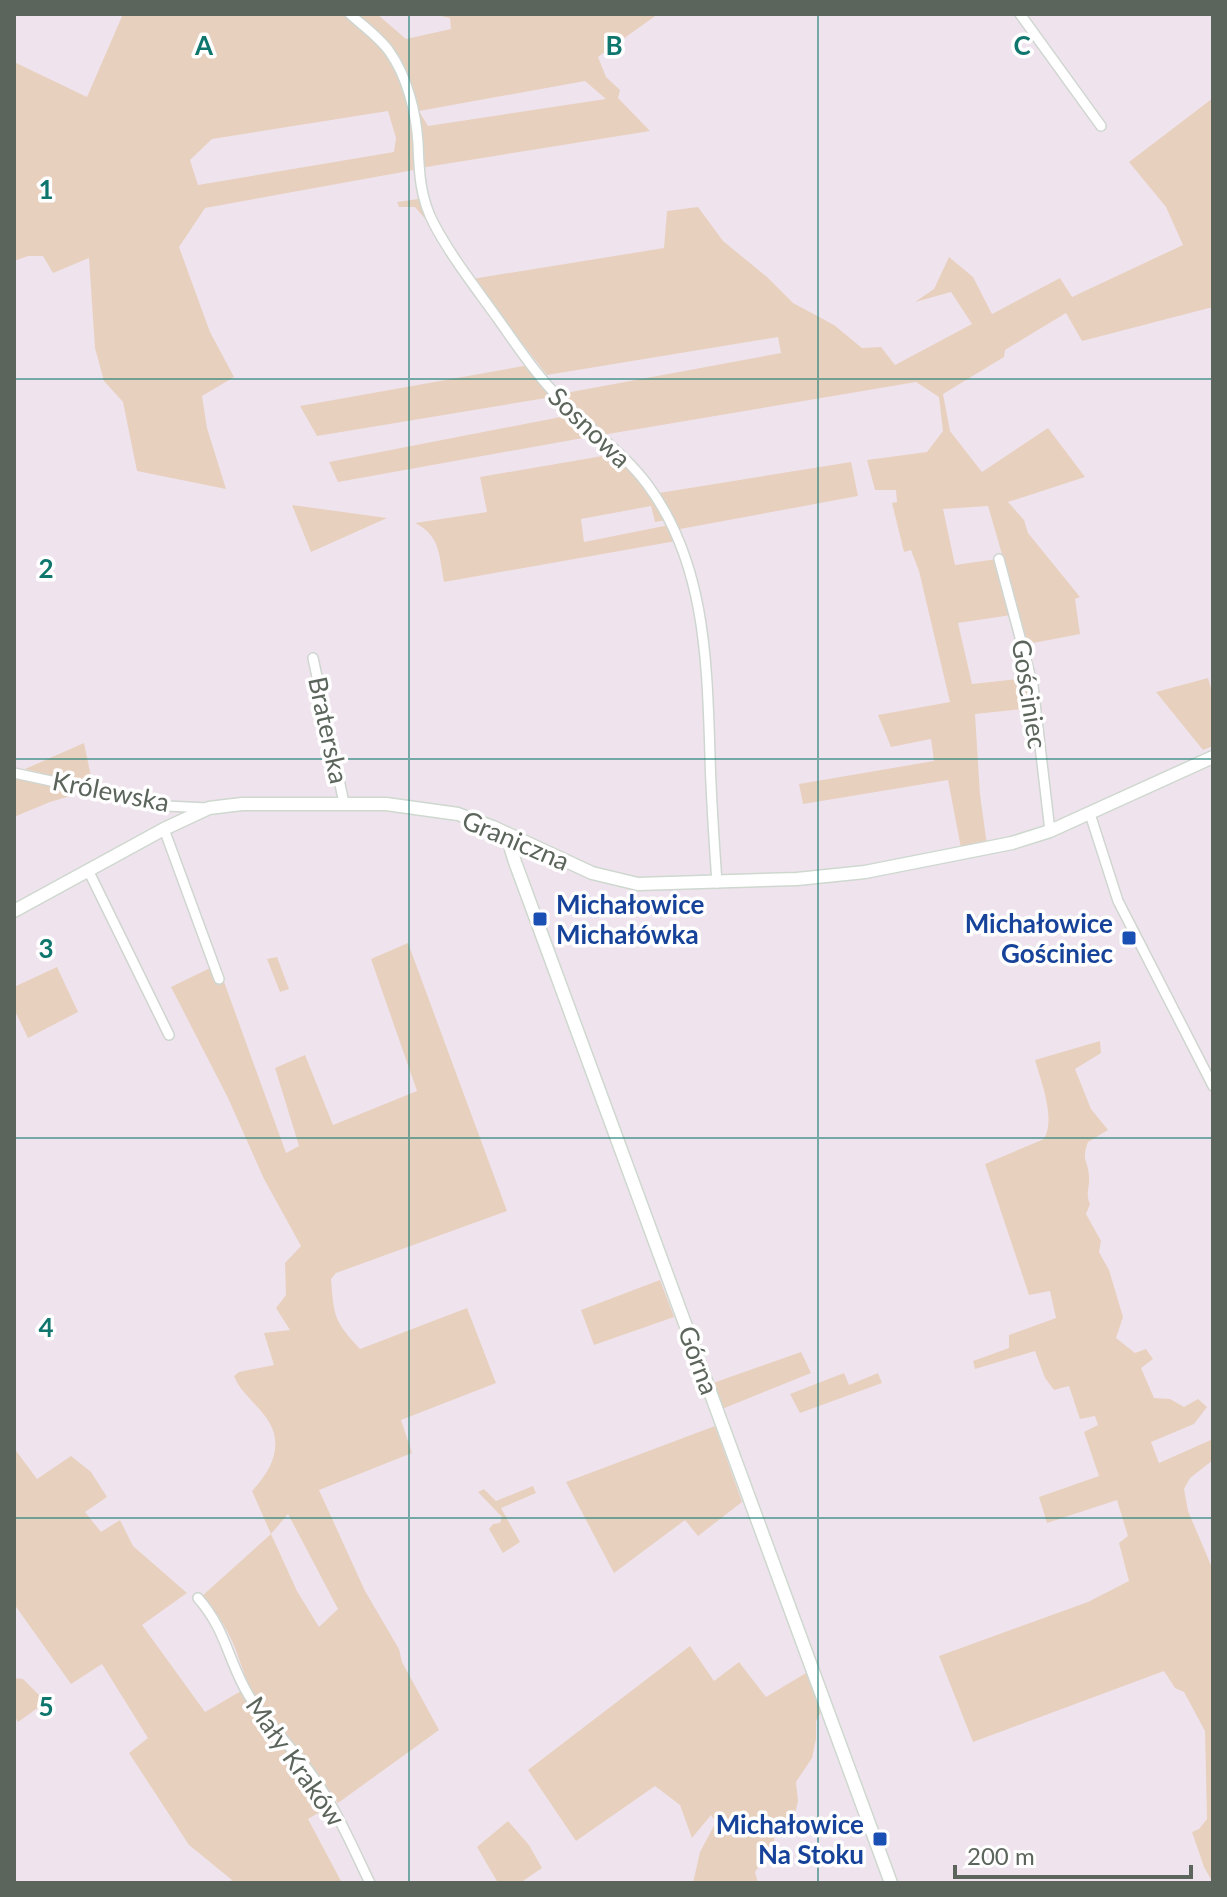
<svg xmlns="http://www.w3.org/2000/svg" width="1227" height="1897" viewBox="0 0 1227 1897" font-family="Lato,sans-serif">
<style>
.green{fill:#e8d0bf;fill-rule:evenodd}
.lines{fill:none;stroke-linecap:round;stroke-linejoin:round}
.street-casing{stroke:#cfd6d0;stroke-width:12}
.secondary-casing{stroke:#ced8cf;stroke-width:15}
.street{stroke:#fff;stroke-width:9}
.secondary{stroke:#fff;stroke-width:12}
.grid{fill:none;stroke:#0f766e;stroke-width:2;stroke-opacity:0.55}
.transit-dot{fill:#1a4fb4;stroke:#fff;stroke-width:3}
.labels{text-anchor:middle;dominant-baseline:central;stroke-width:7;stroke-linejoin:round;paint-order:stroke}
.street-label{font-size:26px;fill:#5c655c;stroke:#fff}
.transit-label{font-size:26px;font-weight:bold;fill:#164399;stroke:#fff;text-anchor:end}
.grid-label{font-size:26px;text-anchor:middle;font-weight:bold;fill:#0f766e;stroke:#fff;stroke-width:7;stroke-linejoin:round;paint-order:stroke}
</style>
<rect width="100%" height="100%" fill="#efe4ed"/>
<g class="green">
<path d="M123,14H345C358,26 375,37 386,51C410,81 425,187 434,229L415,207H399L397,202L418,199L414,170L205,208L179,247L210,332L234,377L202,396L207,428L226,489L137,471L123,402L104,381L95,348L89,258L53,273L43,256H28L14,261V62L87,97ZM388,111L396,138L394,152L198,185L190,160L212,139Z"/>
<path d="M354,14H377L406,39L451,29L450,18L432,14H658L598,57L606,77L620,90L618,98L650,131L420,168L403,71ZM585,81L606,99L428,126L419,111Z"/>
<polygon points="1213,98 1213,307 1082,341 1066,313 1005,350 1004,357 943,394 950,431 982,472 1048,428 1085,477 1008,502 1024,520 1028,533 1080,597 1075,599 1080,634 1028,644 988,506 943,509 955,565 997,559 1011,615 958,623 972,684 1026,678 1032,708 975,714 980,795 987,845 961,848 948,780 803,804 799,784 934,761 931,739 891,747 878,715 950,702 919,571 911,550 904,552 892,503 897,502 896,490 875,490 867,460 927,452 943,431 939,397 916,382 602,435 560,394 781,353 778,337 547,375 472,279 664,248 667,211 698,207 723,241 767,277 793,303 834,325 862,348 881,347 895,365 972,324 951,292 915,302 934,289 949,257 973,277 992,314 1060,278 1072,297 1183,245 1166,207 1129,162"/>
<polygon points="529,365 552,397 317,436 300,406"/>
<polygon points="571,415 594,436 338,482 329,462"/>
<path d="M614,454L628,465L666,520L655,522L651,506L581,519L584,542L669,525L676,541L444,582C439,556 441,536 415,523L487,512L480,477Z"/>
<polygon points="851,462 858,496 680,529 659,493"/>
<polygon points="292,505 387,518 311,552"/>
<polygon points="1208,678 1213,695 1213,746 1203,750 1156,692"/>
<polygon points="84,743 93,786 25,769"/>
<polygon points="14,776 84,792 50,802 14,817"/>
<path d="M408,943L507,1211L336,1273L331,1279C334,1317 334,1321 360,1349L467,1308L496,1383L401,1420L412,1453L319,1490L365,1591L399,1649L402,1662L439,1730L338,1803C313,1767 283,1735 258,1700C245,1682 241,1662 233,1643C225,1625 215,1610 202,1596L271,1534L252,1491C270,1472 284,1447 269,1422C259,1405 241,1394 234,1376L239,1372L274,1365L264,1333L290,1330L276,1308L286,1295L285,1263L301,1246L264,1179L228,1098L171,987L210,968L215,981L223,979L286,1153L299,1146L275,1068L305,1055L333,1125L417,1091L371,959ZM288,1514L338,1609L319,1627L297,1591L271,1534Z"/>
<polygon points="277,957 289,989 280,992 267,959"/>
<polygon points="57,967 78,1012 28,1038 14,1009 14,987"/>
<path d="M1100,1041L1101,1053L1075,1069L1091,1109L1108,1130L1088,1142C1081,1162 1088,1159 1089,1176C1090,1188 1085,1193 1090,1204L1086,1214L1101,1241L1099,1252L1109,1270L1123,1317L1116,1338L1135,1353L1146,1349L1153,1359L1141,1368L1154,1398L1170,1399L1184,1407L1198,1399L1207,1407L1194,1424L1151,1442L1159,1463L1213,1439V1460L1190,1478L1184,1489L1188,1511L1213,1570V1883L1204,1867L1192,1832L1199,1829L1207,1819L1205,1731L1184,1692L1175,1688L1164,1671L973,1742L939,1656L1088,1602L1129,1581L1119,1543L1128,1536L1117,1500L1047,1523L1039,1497L1099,1476L1084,1432L1098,1425L1095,1416L1080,1419L1069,1386L1054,1390L1045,1378L1035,1351L975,1369L973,1361L1009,1348V1335L1056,1318L1050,1291L1029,1295L985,1164L1044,1139C1056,1118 1041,1082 1035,1060Z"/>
<polygon points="660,1280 674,1317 594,1345 581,1310"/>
<polygon points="801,1352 811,1373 722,1409 713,1383"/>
<polygon points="844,1373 849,1385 878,1373 882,1383 800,1413 790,1394"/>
<polygon points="715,1426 742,1502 698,1536 685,1520 614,1573 566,1482"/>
<polygon points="14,1448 37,1479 71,1456 91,1472 107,1497 85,1512 101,1532 120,1520 133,1546 187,1593 142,1625 205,1712 241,1691 300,1767 327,1808 308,1819 342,1883 229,1883 232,1880 189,1845 129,1753 148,1738 102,1664 71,1684 14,1604"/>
<polygon points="533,1486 536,1493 501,1508 520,1542 503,1553 489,1529 493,1524 500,1523 502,1517 478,1492 484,1489 496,1501"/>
<polygon points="690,1646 714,1681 739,1662 766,1697 806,1673 822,1710 816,1721 816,1739 812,1758 796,1782 798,1801 794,1818 775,1834 773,1846 755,1872 758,1883 693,1883 700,1852 716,1822 711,1815 692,1838 680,1805 655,1786 576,1841 528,1770"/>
<polygon points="14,1678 23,1679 46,1702 18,1722 14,1716"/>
<polygon points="508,1821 529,1845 542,1868 520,1883 498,1883 477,1847"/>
</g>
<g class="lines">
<g class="street-casing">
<g id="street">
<path d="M350,14C363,26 379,37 389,51C407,76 416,112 418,143C419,172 420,198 434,224C452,258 476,288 498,319C518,347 537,376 561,400C589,429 623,452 647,484C706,563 707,663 710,756C711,798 714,840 717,883"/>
<polyline points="1020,14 1101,126"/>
<polyline points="999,559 1033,686 1050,831"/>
<polyline points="313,658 344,803"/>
<polyline points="14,773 167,806 207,808"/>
<polyline points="1090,814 1118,901 1213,1086"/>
<polyline points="164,829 219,979"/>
<polyline points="88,870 169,1035"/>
<path d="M198,1598C227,1631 228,1662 249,1696C267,1724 292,1747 311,1774C336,1808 352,1846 370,1883"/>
</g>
</g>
<g class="secondary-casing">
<g id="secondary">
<polyline points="512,836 511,849 515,862 891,1883"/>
<polyline points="14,911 164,829 209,808 242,804 386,804 458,814 493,827 592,873 638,884 797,879 865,872 1012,843 1050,831 1213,757"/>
</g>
</g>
<use href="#street" class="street"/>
<use href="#secondary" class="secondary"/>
</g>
<path class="grid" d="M409,14V1883M818,14V1883M14,379H1213M14,759H1213M14,1138H1213M14,1518H1213"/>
<g class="transit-dot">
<rect x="532" y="911" width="16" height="16" rx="4"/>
<rect x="1121" y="930" width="16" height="16" rx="4"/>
<rect x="872" y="1831" width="16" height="16" rx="4"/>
</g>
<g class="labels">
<g class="street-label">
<text transform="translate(590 427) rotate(44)">Sosnowa</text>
<text transform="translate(1030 694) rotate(81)">Gościniec</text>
<text transform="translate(329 730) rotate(78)">Braterska</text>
<text transform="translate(111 791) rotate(11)">Królewska</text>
<text transform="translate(516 840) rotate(23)">Graniczna</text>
<text transform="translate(699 1360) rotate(70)">Górna</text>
<text transform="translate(296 1761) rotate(55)">Mały Kraków</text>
</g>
<g class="transit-label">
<text x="556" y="904" text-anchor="start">Michałowice<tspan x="556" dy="30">Michałówka</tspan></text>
<text x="1113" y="923">Michałowice<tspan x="1113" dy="30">Gościniec</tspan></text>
<text x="864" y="1824">Michałowice<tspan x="864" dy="30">Na Stoku</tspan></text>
</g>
</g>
<g class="grid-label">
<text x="204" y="55">A</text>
<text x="614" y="55">B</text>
<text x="1022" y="55">C</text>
<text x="46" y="199">1</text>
<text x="46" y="578">2</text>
<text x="46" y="958">3</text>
<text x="46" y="1337">4</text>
<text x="46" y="1716">5</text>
</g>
<rect width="1227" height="1897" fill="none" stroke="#5c655c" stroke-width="32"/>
<path d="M955 1865v12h236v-12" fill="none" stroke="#5c655c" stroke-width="4"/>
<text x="967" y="1865" font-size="24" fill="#5c655c" stroke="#ffffff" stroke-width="6" paint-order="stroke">200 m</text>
</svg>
